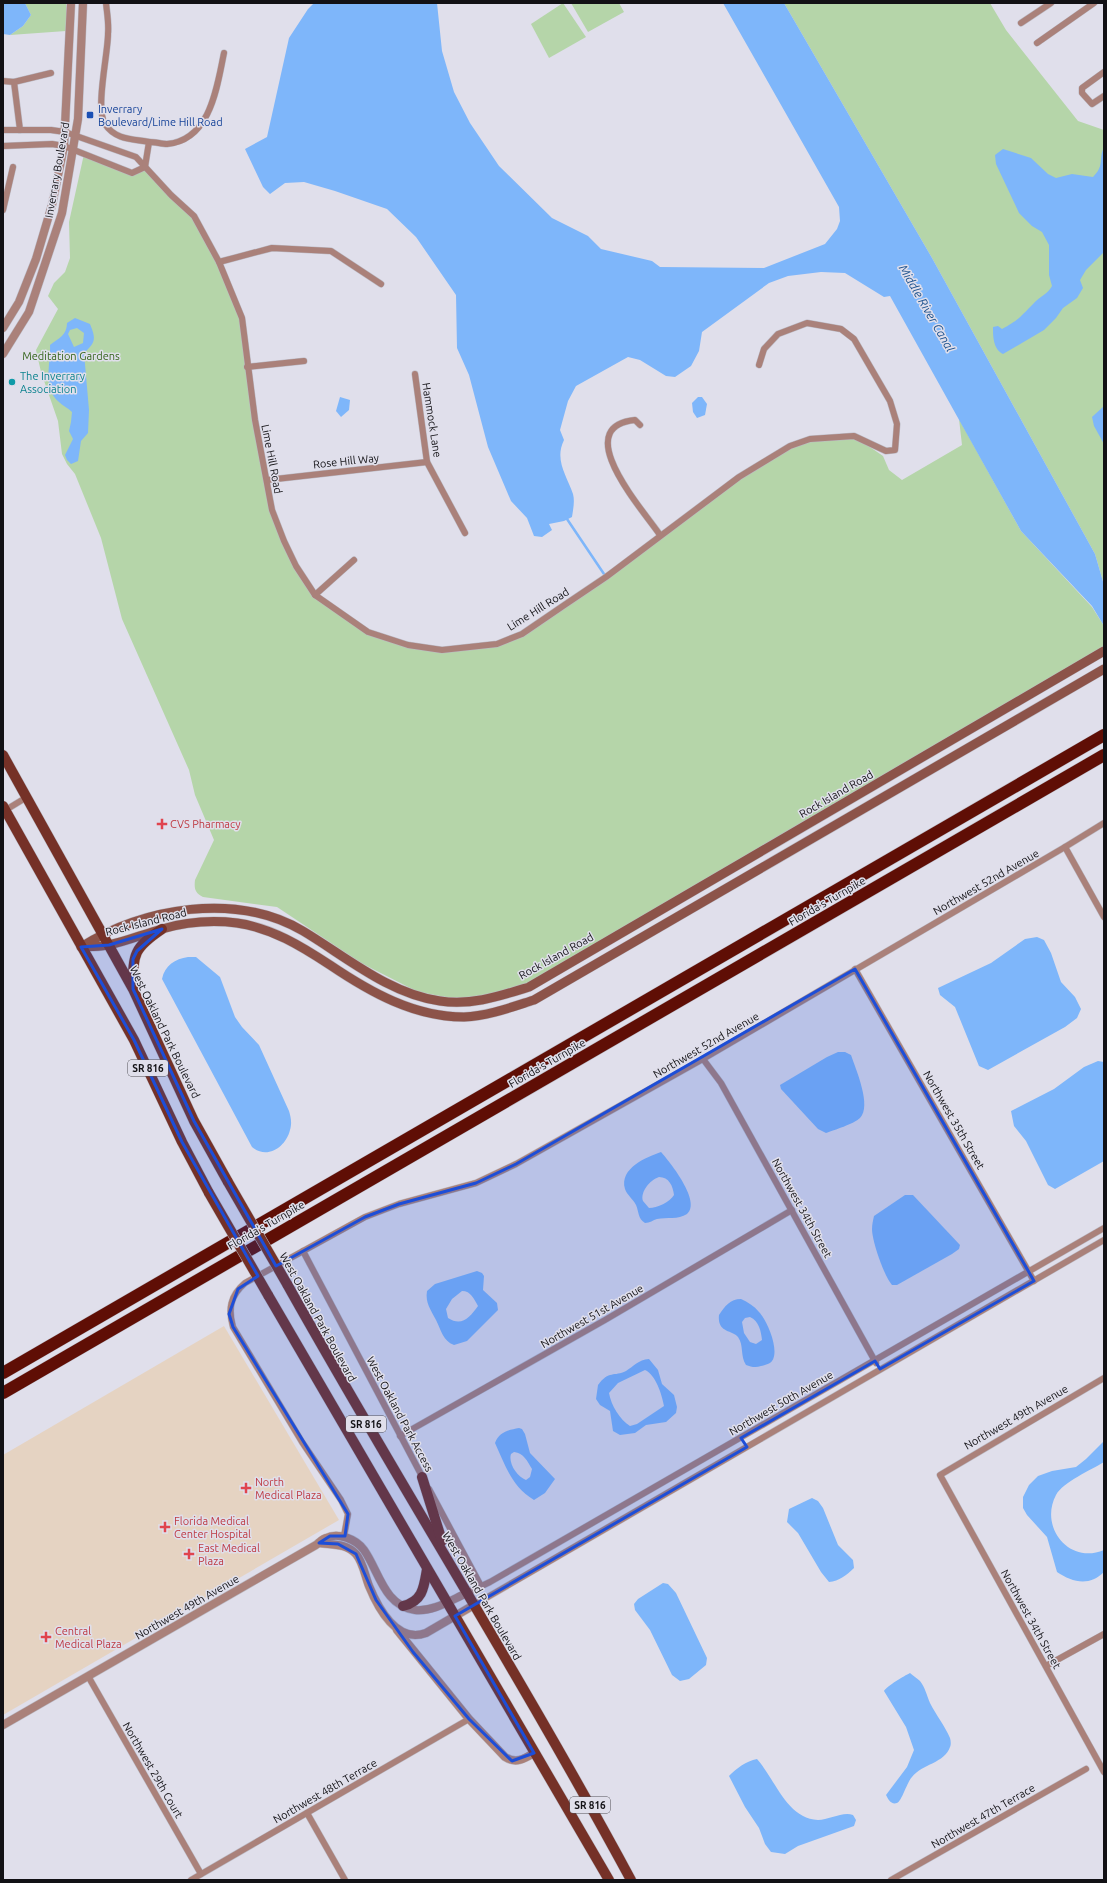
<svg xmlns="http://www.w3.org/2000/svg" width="1107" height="1883" viewBox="0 0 1107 1883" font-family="Ubuntu,sans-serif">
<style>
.medical{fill:#e5d3c2}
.green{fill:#b5d5a9}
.water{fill:#7eb6fa;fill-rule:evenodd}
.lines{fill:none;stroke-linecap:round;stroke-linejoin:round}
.stream{stroke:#7eb6fa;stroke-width:2.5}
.minor-casing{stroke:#bbbac4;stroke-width:7}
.tertiary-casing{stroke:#bbbac4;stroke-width:9}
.secondary-casing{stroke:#bbbac4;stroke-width:10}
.primary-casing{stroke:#bbbac4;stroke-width:11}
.motorway-casing{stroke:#bbbac4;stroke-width:13}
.minor{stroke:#aa817a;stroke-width:6}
.tertiary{stroke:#aa817a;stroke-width:8}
.secondary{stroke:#8c5349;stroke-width:9}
.primary{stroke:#753127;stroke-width:10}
.motorway{stroke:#5f0e05;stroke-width:12}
.primary-bridge-casing{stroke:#bbbac4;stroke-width:11;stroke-linecap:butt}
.primary-bridge{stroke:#753127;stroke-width:10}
.marked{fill:#1d4ed8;fill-opacity:0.2;stroke:#1d4ed8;stroke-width:3;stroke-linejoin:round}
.transit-dot{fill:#1a4fb4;stroke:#e0dfeb;stroke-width:1.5}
.culture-dot{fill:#0f9aa8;stroke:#e0dfeb;stroke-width:1.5}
.health-dot{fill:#e0444e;stroke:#e0dfeb;stroke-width:1.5}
.labels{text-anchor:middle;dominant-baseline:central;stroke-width:3;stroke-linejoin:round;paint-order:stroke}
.shield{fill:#e0dfeb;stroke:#504f55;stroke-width:1}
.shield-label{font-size:10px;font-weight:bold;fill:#121115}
.transit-label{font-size:11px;fill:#164399;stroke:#e0dfeb;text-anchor:start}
.street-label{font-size:11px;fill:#121115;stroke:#e0dfeb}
.park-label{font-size:11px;fill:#35651c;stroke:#e0dfeb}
.culture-label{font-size:11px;fill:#0d838f;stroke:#e0dfeb;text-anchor:start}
.health-label{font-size:11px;fill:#be3a42;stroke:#e0dfeb;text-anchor:start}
.water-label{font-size:12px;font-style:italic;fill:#19508d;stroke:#e0dfeb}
</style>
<rect width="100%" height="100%" fill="#e0dfeb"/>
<polygon class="medical" points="224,1326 339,1520 3,1715 3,1455"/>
<g class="green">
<polygon points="25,3 66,3 66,31 10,35 23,26 31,15"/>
<polygon points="563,3 586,37 549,58 531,24"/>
<polygon points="571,3 619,3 624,12 588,32"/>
<polygon points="784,3 990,3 1006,30 1078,121 1104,130 1104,585 1095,554 932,258"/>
<path d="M84,154L132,173L145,167L194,216L219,262L242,318L272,510L284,541L315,595L368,632L442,650L497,644L521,634L563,606L739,477L790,446L810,439L854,436L883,456L889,470L902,480L962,445L959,419L1021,531L1092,607L1104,626V648L529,983L468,1001L418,992L361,963L277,907L203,897C195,893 194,889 195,880L214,840L195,795L189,770L122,619L101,538L75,474L67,464L62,454L58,421L41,372L36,350L58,309L48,296L54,283L65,272L70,258L69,222Z"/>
</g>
<g class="water">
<polygon points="3,3 25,3 31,15 23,26 10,35 3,34"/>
<path d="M314,3H437L442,51L454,92L470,123L499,166L552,218L588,236L601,249L652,261L660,267L764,268L825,244L837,229L840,221L839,207L723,3H784L932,258L1095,554L1104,585V626L1092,606L1021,531L890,296L884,297L845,273L821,272L788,276L769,283L702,332L699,351L691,366L675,377L666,376L640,360L628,357L576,386L568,401L560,430L564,440C554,460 567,476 573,494C575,501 573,510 572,517L564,521L549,524L552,530L542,537L534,536L527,518L511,501L488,447L469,375L457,348L456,295L416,237L387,209L335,191L304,182L285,183L270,194L263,187L245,149L267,137L289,38L308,9Z"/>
<path d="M1104,147V252L1086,270L1080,280L1083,288L1077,298L1063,308L1056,318L1044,330L1003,354C993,349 993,336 993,327L998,326L1002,329C1019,320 1021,316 1034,303C1040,296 1047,295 1052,286L1049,275V245L1042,232L1032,226L1019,213L996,164L995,155L1003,149L1031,158L1048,174L1056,178L1072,174L1093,177C1105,165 1098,160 1104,147Z"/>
<path d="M75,318L90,324C96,339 96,342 84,353L89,410L88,433L81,441L78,461L71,464L67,460L65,455L73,439L69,431L71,422L72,412C68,408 63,406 59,402C42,388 51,363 50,345C59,338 67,335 67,323ZM77,328L84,333L83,343L74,347L68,334L70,330Z"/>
<polygon points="340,397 350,400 349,410 341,417 336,411"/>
<polygon points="698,397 702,397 707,404 705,415 697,418 693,412 692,403"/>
<polygon points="1104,406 1104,444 1094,426 1092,417"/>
<polygon points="1037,937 1044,940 1051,953 1061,982 1075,997 1081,1009 1077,1018 1065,1027 988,1070 979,1066 955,1007 940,995 938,988 991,963 1025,939"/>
<path d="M188,957H196L220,977L235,1017L242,1027L259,1045L289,1111C291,1118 292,1123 290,1130C286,1147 267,1160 252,1147L162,979C165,965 175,959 188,957Z"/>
<path d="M838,1052H845L851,1055C856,1070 872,1106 860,1118C854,1124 834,1130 826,1133L818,1129L781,1089L780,1085L827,1057Z"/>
<polygon points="1098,1061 1104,1062 1104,1161 1055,1189 1048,1185 1026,1141 1014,1126 1011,1111 1054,1089 1084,1067"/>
<path d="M661,1152C670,1162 702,1202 687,1214C678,1220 667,1217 657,1219C653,1220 650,1223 645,1223C638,1219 639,1212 636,1205C633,1199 627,1195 625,1189C619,1168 647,1157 661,1152ZM659,1177C669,1177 673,1186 674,1195C670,1202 657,1208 649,1208L643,1201C640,1192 650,1180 659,1177Z"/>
<path d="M905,1195H913L960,1245L959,1249L952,1254L897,1285H892C884,1276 872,1241 872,1229C872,1225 873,1220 874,1216Z"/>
<path d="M477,1271L482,1273L484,1276L483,1290L497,1303L498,1310L467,1341L454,1345C443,1341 441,1330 436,1320C431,1310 425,1303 427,1291L435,1284ZM462,1291C471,1291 474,1299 478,1306C470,1317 462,1327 448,1318L446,1309L452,1299Z"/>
<path d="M741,1299C748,1302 754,1306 759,1312C767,1320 780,1350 772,1361C770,1364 765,1365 761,1366C756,1368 751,1367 746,1365C740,1356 744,1345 738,1337C732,1330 717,1333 719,1315C725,1306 730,1299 741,1299ZM750,1317C759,1321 761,1331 762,1340L756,1344L750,1342L744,1333L742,1322L745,1318Z"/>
<path d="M649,1359L658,1370L662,1384L674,1395L677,1407L676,1413L666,1422L646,1425L635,1433L620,1435L613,1431L610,1411L600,1405L596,1399L598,1385C609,1370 614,1377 626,1371C634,1366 638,1360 649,1359ZM645,1370C656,1375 662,1395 664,1406L637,1424L630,1426C620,1420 611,1405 609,1393L618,1383Z"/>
<path d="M519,1428L522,1429L525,1434L530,1453L555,1479L545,1493L534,1500C512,1487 505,1465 495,1443C499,1432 508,1430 519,1428ZM514,1452C524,1453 527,1461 532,1469L530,1477L526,1480C517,1477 508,1463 511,1454Z"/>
<path d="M1104,1441V1462C1091,1470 1063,1482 1056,1495C1039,1527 1069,1565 1104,1550V1572C1089,1587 1072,1582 1057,1572L1047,1537L1027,1515L1023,1508V1497L1029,1485L1038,1476L1052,1471L1076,1467L1086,1459Z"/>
<path d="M812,1498L818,1501L823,1508L838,1545L853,1560L854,1568C847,1575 839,1581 829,1582L821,1572L798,1533L787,1522L789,1509Z"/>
<polygon points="663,1583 668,1584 676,1593 707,1658 706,1665 689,1679 680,1681 672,1675 650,1630 635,1610 634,1604 638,1599"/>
<path d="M910,1673C913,1676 917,1678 920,1681C925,1687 927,1696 930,1703C936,1715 945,1726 950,1738C951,1741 951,1745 950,1747C945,1763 922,1764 912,1777C907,1782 902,1801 897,1803C891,1805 888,1799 886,1795L907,1767L914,1750L906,1727L884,1691C887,1686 904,1676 910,1673Z"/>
<path d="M757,1759C775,1779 787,1819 818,1820C829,1820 843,1811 853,1815L856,1820L854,1826L798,1846L785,1854L771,1852L765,1844L759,1828L745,1807L729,1776C737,1768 746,1761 757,1759Z"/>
</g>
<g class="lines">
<polyline class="stream" points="567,519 606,577"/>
<g class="minor-casing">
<g id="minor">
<path d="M106,3C107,13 109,23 108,34C108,54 95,109 105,124C115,140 133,139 149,142"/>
<polyline points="1021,23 1051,3"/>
<polyline points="1037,43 1094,3"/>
<polyline points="1104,72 1082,88 1082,93 1092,104 1104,96"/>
<polyline points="3,81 14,82 51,73"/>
<polyline points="14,82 20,130"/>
<polyline points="3,130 51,130 65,132 136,157 171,195 194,216 219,262 242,318 255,420 272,510 284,541 296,566 315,595 368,632 408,645 442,650 497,644 522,634 563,606 606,577 739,477 790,446 810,439 854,436 886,451 895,450 897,424 890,401 854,339 841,329 807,323 778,334 764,349 759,365"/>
<polyline points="3,146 52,144 64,146 132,173 145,167"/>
<path d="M145,167L149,142C155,142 162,144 167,144C211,140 217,86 224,53"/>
<polyline points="3,210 13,167"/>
<polyline points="219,262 272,248 331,251 381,284"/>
<polyline points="247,367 304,361"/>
<polyline points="415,374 427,462 465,533"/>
<path d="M640,425L635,420C568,427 644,511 660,535"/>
<polyline points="267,480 427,462"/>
<polyline points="315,595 354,560"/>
<polyline points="4,811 27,797"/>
<polyline points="1065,847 1104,917"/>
<polyline points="855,969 1034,1281"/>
<polyline points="703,1059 721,1083 876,1363"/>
<polyline points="303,1251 424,1480"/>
<polyline points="1104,1378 940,1475 1104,1772"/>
<polyline points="400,1436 605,1320 792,1210"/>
<polyline points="429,1489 481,1586"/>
<path d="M344,1536L348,1514L341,1500L302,1442L233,1327C228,1309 230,1296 245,1283L365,1217L399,1204L476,1183L516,1164L703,1059L1065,847L1104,823"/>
<polyline points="467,1593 490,1582 1104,1228"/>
<polyline points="474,1605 1104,1240"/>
<polyline points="1046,1666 1104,1634"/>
<polyline points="88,1676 201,1874"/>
<polyline points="307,1813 345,1880"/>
<polyline points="191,1880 469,1719"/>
<polyline points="891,1880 1086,1769"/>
</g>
</g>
<g class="tertiary-casing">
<g id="tertiary">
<polyline points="3,328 19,302 36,259 52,205 64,146 71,3"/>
<polyline points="3,354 29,312 62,213 78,119 83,3"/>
<path d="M319,1543C332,1545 346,1543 356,1554C363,1562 365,1576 369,1586C378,1608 397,1644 426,1633L474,1605"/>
<path d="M397,1630L469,1719L505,1757C516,1764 524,1759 534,1753"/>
<path d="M3,1725L316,1545C319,1543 322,1539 326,1538C338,1532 356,1539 364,1550C379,1571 384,1606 415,1610C433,1612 451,1600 467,1593"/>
</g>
</g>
<g class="secondary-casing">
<g id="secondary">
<path d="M81,947C143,907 237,892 303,931C345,956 389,994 440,1001C471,1006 500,996 529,987L1104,651"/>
<path d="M82,947C91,946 101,947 109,945C127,941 144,934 162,929C186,922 212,920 237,923C272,928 301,946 330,965C370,992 414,1017 464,1017C488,1016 512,1007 534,1000L1104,669"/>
</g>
</g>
<g class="primary-casing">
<g id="primary">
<polyline points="3,755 133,989 194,1121 228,1182"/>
<polyline points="3,806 134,1040 182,1142 209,1193"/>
<path d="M133,987C133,953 134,948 162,929"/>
<path d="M287,1284C399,1484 522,1678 631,1880"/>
<polyline points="268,1295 609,1880"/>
<polyline points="422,1477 442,1541"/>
<path d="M403,1606C423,1601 424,1587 427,1569"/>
</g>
</g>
<g class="motorway-casing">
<g id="motorway">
<polyline points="3,1373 1104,735"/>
<polyline points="3,1393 1104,755"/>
</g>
</g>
<use href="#minor" class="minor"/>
<use href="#tertiary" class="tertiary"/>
<use href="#secondary" class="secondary"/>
<use href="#primary" class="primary"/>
<use href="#motorway" class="motorway"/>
<g class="primary-bridge-casing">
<g id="primary-bridge">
<polyline points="228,1182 287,1284"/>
<polyline points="209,1193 268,1295"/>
</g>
</g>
<use href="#primary-bridge" class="primary-bridge"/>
</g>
<path class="marked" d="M162,929L137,951L133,959V989L194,1121L276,1266L365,1217L399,1204L476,1183L516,1164L855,969L1034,1281L880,1369L875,1361L741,1438L747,1447L455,1616L534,1753L512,1761L469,1719L413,1652L376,1600L356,1554L338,1544L319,1543L330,1536H345L348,1514L233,1327L229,1314L238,1289L258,1276L182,1142L134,1040L81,947L109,945Z"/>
<rect class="transit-dot" x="86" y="111" width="8" height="8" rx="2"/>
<circle class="culture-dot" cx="12" cy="382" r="4"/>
<g class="health-dot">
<path d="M160 818h4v4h4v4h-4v4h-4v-4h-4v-4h4z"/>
<path d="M244 1482h4v4h4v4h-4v4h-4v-4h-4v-4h4z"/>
<path d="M163 1521h4v4h4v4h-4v4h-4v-4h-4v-4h4z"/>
<path d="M187 1548h4v4h4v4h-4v4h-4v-4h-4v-4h4z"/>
<path d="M44 1631h4v4h4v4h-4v4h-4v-4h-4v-4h4z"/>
</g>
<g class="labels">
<g class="shield">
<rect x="128" y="1060" width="40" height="16" rx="3"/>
<rect x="346" y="1416" width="40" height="16" rx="3"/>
<rect x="570" y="1797" width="40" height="16" rx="3"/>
</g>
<g class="shield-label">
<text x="148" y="1068">SR 816</text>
<text x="366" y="1424">SR 816</text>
<text x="590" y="1805">SR 816</text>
</g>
<g class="transit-label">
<text x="98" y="109">Inverrary<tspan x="98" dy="13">Boulevard/Lime Hill Road</tspan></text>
</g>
<g class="street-label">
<text transform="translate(57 170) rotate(-80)">Inverrary Boulevard</text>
<text transform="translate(432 420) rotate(81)">Hammock Lane</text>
<text transform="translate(272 459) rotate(79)">Lime Hill Road</text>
<text transform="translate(346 461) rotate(-6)">Rose Hill Way</text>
<text transform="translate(538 609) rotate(-32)">Lime Hill Road</text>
<text transform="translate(836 794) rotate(-30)">Rock Island Road</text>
<text transform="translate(986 882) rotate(-30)">Northwest 52nd Avenue</text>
<text transform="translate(827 901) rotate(-30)">Florida's Turnpike</text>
<text transform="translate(146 922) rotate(-14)">Rock Island Road</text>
<text transform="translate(556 956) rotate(-29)">Rock Island Road</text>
<text transform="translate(165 1032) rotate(64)">West Oakland Park Boulevard</text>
<text transform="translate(706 1045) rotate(-30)">Northwest 52nd Avenue</text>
<text transform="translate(547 1063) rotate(-30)">Florida's Turnpike</text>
<text transform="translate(954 1120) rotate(60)">Northwest 35th Street</text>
<text transform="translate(802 1208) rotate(61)">Northwest 34th Street</text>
<text transform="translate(266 1225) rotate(-30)">Florida's Turnpike</text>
<text transform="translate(592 1316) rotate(-30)">Northwest 51st Avenue</text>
<text transform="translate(318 1317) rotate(61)">West Oakland Park Boulevard</text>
<text transform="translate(781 1403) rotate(-30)">Northwest 50th Avenue</text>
<text transform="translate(400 1414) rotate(62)">West Oakland Park Access</text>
<text transform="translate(1016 1417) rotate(-30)">Northwest 49th Avenue</text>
<text transform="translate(482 1596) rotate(60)">West Oakland Park Boulevard</text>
<text transform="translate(187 1607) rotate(-30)">Northwest 49th Avenue</text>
<text transform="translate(1031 1619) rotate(61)">Northwest 34th Street</text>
<text transform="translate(153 1770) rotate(60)">Northwest 29th Court</text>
<text transform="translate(325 1791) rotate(-30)">Northwest 48th Terrace</text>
<text transform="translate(983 1816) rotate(-30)">Northwest 47th Terrace</text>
</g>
<g class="park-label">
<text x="71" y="356">Meditation Gardens</text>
</g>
<g class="culture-label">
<text x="20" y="376">The Inverrary<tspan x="20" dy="13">Association</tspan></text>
</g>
<g class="health-label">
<text x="170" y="824">CVS Pharmacy</text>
<text x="255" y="1482">North<tspan x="255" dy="13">Medical Plaza</tspan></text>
<text x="174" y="1521">Florida Medical<tspan x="174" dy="13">Center Hospital</tspan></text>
<text x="198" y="1548">East Medical<tspan x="198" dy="13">Plaza</tspan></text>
<text x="55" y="1631">Central<tspan x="55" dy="13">Medical Plaza</tspan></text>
</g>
<g class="water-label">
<text transform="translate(927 308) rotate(60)">Middle River Canal</text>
</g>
</g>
<rect width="1107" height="1883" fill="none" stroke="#121115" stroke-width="8"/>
</svg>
